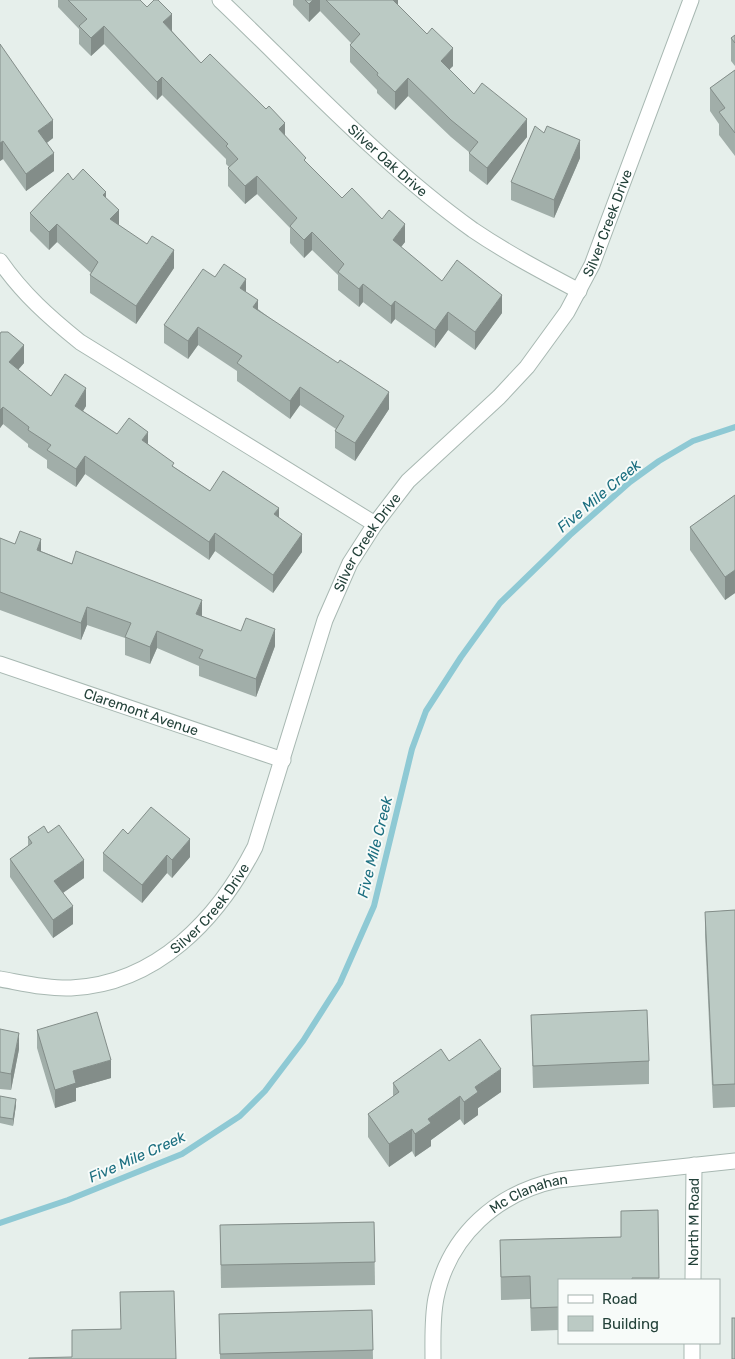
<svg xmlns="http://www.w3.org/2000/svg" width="735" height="1359" viewBox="0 0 735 1359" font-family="Rubik,sans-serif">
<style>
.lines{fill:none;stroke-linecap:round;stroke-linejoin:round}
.stream{stroke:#8ec9d4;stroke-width:6}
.street-casing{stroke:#a8b8b2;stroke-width:17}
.street{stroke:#fff;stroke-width:15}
.wall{fill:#a1aea9}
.shaded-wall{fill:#838d89}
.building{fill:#bbcac4;stroke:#838d89}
.labels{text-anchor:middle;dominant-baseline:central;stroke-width:4;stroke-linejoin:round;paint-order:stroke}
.street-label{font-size:14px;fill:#24423a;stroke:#f7fbf9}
.water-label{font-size:15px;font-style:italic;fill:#1c6f80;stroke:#f7fbf9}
</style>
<rect width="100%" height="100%" fill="#e6efeb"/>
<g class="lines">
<polyline class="stream" points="0,1223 68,1200 182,1154 240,1116 265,1091 303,1041 340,983 374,906 412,749 426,711 461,657 500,603 570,535 630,482 659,461 693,441 735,427"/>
<g class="street-casing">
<g id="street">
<path id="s1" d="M220,0C300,76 383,166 473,230C507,253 543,272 579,291"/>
<path d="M0,261C23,294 49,317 80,342L375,524"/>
<path id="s2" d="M0,664L283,760"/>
<path id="s3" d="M0,979C23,983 48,989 71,988C157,984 218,919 255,847L325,620L350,563L375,524L408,481L499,397L527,367L567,312L592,265L691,0"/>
<path id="s4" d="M693,1280L694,1165"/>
<path id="s5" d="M433,1359C433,1339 432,1318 436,1298C449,1235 497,1193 558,1180L735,1161"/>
<polyline points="692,1359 692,1343"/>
</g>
</g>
<use href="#street" class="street"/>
</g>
<g class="wall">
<polygon points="58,0 140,0 172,31 201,63 285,136 306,162 342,198 405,242 401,247 442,281 502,313 475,350 448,330 435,348 395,319 391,324 363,302 359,307 338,290 338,275 312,250 304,258 290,243 290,228 257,194 245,204 228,186 228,168 229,167 226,164 226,159 162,95 157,100 104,44 91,56 79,44 79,29 58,7"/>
<polygon points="293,0 398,0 398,5 453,66 449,69 474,94 527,137 487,185 469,171 469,152 451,137 408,96 395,110 377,93 377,90 350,62 350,45 351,43 320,11 309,22 293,5"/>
<polygon points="735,35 735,66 731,61 731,38"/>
<polygon points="0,44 53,138 47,143 54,171 26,191 3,159 0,161"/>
<polygon points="735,70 735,156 719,135 719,124 710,111 710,88"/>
<polygon points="544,133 580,158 554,218 511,200 511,182"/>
<polygon points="73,180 106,199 119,225 174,268 136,324 90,293 90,275 91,273 57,242 49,250 30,231 30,213"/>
<polygon points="215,277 246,293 258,309 389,409 355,461 335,448 335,431 336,429 300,405 290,419 237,381 237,371 198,345 188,359 164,343 164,325"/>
<polygon points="0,334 24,363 18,370 51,396 86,406 83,411 117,434 148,444 174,467 210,491 279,518 302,552 273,593 215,551 209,560 85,474 76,487 47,468 47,460 28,447 28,444 3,424 0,428"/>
<polygon points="735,495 735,593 725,600 690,550 690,527"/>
<polygon points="0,538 15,544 41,551 275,646 256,697 199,676 199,666 157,648 150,664 125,655 125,638 87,625 81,640 0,610"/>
<polygon points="48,833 84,878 63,893 73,924 53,938 10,877 10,859 28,846 28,837"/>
<polygon points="128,834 190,857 172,878 167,873 142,903 103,871 103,853"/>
<polygon points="735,910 735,1107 713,1108 705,935 705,912"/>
<polygon points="531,1015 649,1061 649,1084 533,1088"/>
<polygon points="0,1029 19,1049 11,1090 0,1089"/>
<polygon points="37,1030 111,1078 76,1088 76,1101 55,1108 37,1048"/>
<polygon points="449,1061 501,1092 478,1108 478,1115 464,1125 460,1119 431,1140 431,1146 415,1157 412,1151 389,1167 368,1137 368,1114 393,1097 393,1083"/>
<polygon points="0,1096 16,1105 13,1126 0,1123"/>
<polygon points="658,1210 659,1280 559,1280 559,1330 531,1331 530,1299 501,1300 500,1240 621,1237"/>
<polygon points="374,1222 375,1285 221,1288 220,1225"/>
<polygon points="372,1310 373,1359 220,1359 219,1314"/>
</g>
<g class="shaded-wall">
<polygon points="313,0 320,0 320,11 309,22 309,4"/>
<polygon points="393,0 398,0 398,11"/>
<polygon points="172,14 172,32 163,22"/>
<polygon points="104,26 104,44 91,56 91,38"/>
<polygon points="453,48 453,66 441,78 441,61"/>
<polygon points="162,77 162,95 157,100 157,82"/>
<polygon points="408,78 408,96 395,110 395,92"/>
<polygon points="527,119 527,137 487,185 487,168"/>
<polygon points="53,120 53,138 38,149 38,131"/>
<polygon points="285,123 285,141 279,129"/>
<polygon points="580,140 580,158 554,218 554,200"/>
<polygon points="3,141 3,159 0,161 0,143"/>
<polygon points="54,153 54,171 26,191 26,174"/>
<polygon points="257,176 257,194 245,204 245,186"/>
<polygon points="106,192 106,209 103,195"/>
<polygon points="119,210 119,228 110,219"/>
<polygon points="57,224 57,242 49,250 49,232"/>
<polygon points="405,224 405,242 393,257 393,240"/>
<polygon points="312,232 312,250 304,258 304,240"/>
<polygon points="174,250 174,268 136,324 136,306"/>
<polygon points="246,279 246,297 240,288"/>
<polygon points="363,284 363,302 359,307 359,289"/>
<polygon points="502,295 502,313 475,350 475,332"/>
<polygon points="258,300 258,318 253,307"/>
<polygon points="395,301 395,319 391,324 391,306"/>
<polygon points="448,312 448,330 435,348 435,330"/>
<polygon points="198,327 198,345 188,359 188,341"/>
<polygon points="24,345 24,363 9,380 9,362"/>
<polygon points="300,387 300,405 290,419 290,401"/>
<polygon points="86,388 86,406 75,424 75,406"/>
<polygon points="389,392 389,409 355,461 355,443"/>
<polygon points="3,407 3,424 0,428 0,410"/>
<polygon points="148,432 148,450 142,440"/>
<polygon points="85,456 85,474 76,487 76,469"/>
<polygon points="279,508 279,525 274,514"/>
<polygon points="215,533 215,551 209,560 209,542"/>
<polygon points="302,534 302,552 273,593 273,575"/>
<polygon points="41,539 41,557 37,550"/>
<polygon points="735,570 735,593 725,600 725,577"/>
<polygon points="202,600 202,617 196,614"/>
<polygon points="87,607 87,625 81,640 81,623"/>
<polygon points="275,629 275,646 256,697 256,679"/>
<polygon points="157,631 157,648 150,664 150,647"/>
<polygon points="190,839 190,857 172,878 172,860"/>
<polygon points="167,855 167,873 142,903 142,885"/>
<polygon points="84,860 84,878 54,899 54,881"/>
<polygon points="73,906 73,924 53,938 53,920"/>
<polygon points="19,1033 19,1049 11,1090 11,1074"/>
<polygon points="111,1060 111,1078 76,1088 76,1101 55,1108 55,1090 73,1071"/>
<polygon points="501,1069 501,1092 478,1108 478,1115 464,1125 464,1102 475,1087"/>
<polygon points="460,1096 460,1119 431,1140 431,1146 415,1157 415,1134 428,1119"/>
<polygon points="16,1099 16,1105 13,1126 13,1119"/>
<polygon points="412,1129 412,1151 389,1167 389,1144"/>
</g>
<g class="building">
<polygon points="68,0 140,0 147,7 154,0 158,0 172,14 163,22 201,63 210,54 266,109 269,106 285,123 279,129 306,158 304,160 342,198 352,188 382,219 389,210 405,224 393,240 442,281 457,260 502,295 475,332 448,312 435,330 395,301 391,306 363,284 359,289 338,272 344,264 312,232 304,240 290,226 297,218 257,176 245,186 228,168 238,159 226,146 228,144 162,77 157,82 104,26 91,38 79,26 87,19"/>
<polygon points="305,0 313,0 309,4"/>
<polygon points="326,0 393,0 427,34 432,28 453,48 441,61 474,94 482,83 527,119 487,168 469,153 478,142 451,120 408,78 395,92 377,75 378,73 350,45 360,34"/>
<polygon points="735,35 735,43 731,38"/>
<polygon points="0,44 53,120 38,131 54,153 26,174 3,141 0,143"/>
<polygon points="735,70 735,133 719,112 725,108 710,88"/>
<polygon points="535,126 544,133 547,126 580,140 554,200 511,182"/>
<polygon points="83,169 106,192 103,195 119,210 110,219 147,244 152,236 174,250 136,306 90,275 98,262 57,224 49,232 30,213 68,173 73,180"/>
<polygon points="224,264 246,279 240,288 258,300 253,307 338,363 340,360 389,392 355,443 335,431 344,416 300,387 290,401 237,363 242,356 198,327 188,341 164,325 203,269 215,277"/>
<polygon points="1,332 8,332 24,345 9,362 51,396 65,374 86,388 75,406 117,434 129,418 148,432 142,440 174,463 172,466 210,491 223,471 279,508 274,514 302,534 273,575 215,533 209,542 85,456 76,469 47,450 51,445 28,430 29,427 3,407 0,410 0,334"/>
<polygon points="735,495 735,570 725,577 690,527"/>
<polygon points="20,531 41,539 37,550 72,564 76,551 202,600 196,614 241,631 246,618 275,629 256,679 199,658 203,650 157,631 150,647 125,637 131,623 87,607 81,623 0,592 0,538 15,544"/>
<polygon points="151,807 190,839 172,860 167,855 142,885 103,853 123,829 128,834"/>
<polygon points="59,825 84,860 54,881 73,906 53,920 10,859 32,843 28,837 44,826 48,833"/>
<polygon points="735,910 735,1084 713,1085 705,912"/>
<polygon points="647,1010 649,1061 533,1066 531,1015"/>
<polygon points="97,1012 111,1060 73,1071 76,1083 55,1090 37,1030"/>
<polygon points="0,1029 19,1033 11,1074 0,1072"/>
<polygon points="480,1039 501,1069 475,1087 478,1092 464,1102 460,1096 428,1119 431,1123 415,1134 412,1129 389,1144 368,1114 399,1092 393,1083 441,1049 449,1061"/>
<polygon points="0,1096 16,1099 13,1119 0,1117"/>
<polygon points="658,1210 659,1278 632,1278 632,1280 559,1280 559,1307 531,1308 530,1276 501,1277 500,1240 621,1237 621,1211"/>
<polygon points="374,1222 375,1262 221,1265 220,1225"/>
<polygon points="174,1291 176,1359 29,1359 29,1358 72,1357 72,1330 121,1329 120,1292"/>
<polygon points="372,1310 373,1350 220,1354 219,1314"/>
<rect x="732" y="1318" width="3" height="41"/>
</g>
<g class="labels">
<g class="street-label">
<text stroke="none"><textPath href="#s1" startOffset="232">Silver Oak Drive</textPath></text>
<text stroke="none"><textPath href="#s3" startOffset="1046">Silver Creek Drive</textPath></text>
<text stroke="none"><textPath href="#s3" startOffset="641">Silver Creek Drive</textPath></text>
<text stroke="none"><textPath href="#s2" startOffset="149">Claremont Avenue</textPath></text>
<text stroke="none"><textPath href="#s3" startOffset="238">Silver Creek Drive</textPath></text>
<text stroke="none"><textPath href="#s5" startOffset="209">Mc Clanahan</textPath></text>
<text stroke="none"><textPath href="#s4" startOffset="58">North M Road</textPath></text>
</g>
<g class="water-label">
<text transform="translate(599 496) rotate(-40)">Five Mile Creek</text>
<text transform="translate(375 847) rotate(-76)">Five Mile Creek</text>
<text transform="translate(137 1157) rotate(-24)">Five Mile Creek</text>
</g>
</g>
<rect x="558" y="1279" width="162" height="65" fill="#f7fbf9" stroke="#a3b1ad"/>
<rect x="568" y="1295" width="25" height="8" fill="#ffffff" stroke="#a3b1ad"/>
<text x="602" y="1304" font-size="15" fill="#24423a">Road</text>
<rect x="568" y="1316" width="25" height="15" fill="#bbcac4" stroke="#a3b1ad"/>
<text x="602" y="1329" font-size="15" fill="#24423a">Building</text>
</svg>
